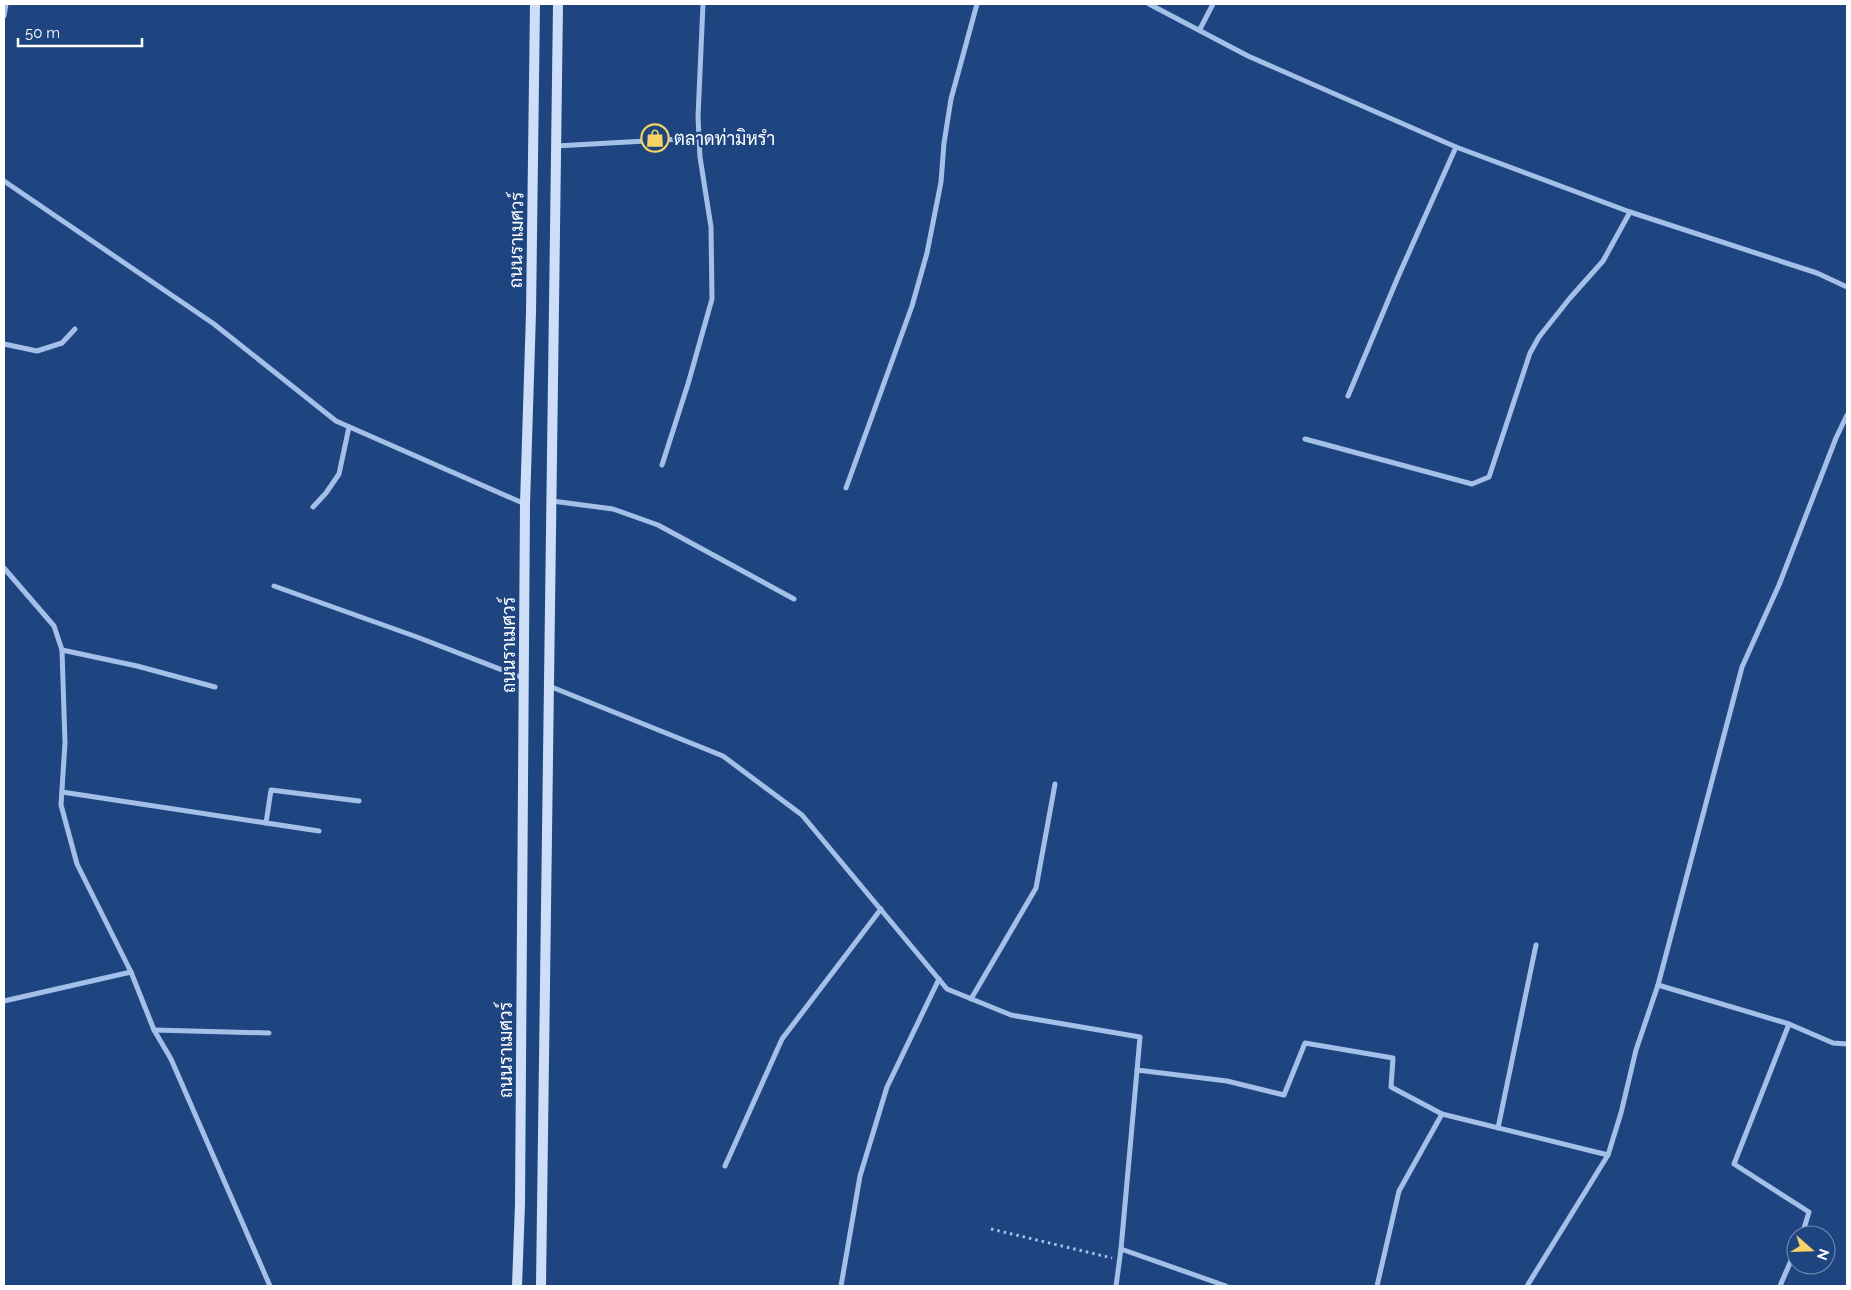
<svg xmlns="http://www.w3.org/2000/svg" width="1851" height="1290" viewBox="0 0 1851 1290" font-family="Raleway,Sarabun,sans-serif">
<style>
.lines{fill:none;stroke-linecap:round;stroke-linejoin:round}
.path{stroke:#a4c0e8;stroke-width:3;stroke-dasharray:2.5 4;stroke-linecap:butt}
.minor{stroke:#a4c0e8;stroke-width:5}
.secondary{stroke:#cfdef7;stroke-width:10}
.labels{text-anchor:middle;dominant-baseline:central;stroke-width:5;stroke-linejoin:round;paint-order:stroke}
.poi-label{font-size:18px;fill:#fff;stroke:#1f4581;text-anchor:start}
.street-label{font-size:18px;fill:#fff;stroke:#1f4581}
</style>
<rect width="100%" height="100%" fill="#1f4581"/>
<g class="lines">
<polyline class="path" points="991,1229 1112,1258"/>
<g class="minor">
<polyline points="1149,4 1248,56 1456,147 1630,212 1817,273 1847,287"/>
<polyline points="4,16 6,4"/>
<polyline points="1200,29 1213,4"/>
<polyline points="556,146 699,138"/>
<polyline points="4,181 214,324 336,421 525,504"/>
<polyline points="4,344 37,351 62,343 75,329"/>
<polyline points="1348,396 1398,277 1456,147"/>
<polyline points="1305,439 1472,484 1489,477 1530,353 1539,337 1570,298 1603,261 1630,212"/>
<polyline points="662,465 688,384 712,299 711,227 700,157 698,117 703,4"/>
<polyline points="846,488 912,306 927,253 941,182 944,143 951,99 977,4"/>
<polyline points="552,501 613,509 658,525 794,599"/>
<polyline points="313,507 326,493 339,474 349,427"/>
<polyline points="4,568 54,626 62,650 65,743 61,805 77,864 131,972 154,1030 171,1059 270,1286"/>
<polyline points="274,586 417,637 523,678"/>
<polyline points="62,650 137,666 215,687"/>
<polyline points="549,686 723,756 802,815 947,989 1011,1015 1140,1037 1121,1249 1116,1286"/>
<polyline points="62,792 319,831"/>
<polyline points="266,823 271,790 359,801"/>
<polyline points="1658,985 1789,1024 1833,1043 1847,1044"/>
<polyline points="971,999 1036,888 1055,784"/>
<polyline points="4,1001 131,972"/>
<polyline points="1789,1024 1734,1164 1809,1212 1802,1235"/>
<polyline points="154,1030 269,1033"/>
<polyline points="1137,1070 1227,1081 1284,1095 1305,1043 1393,1058 1391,1087 1442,1114 1608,1155"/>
<polyline points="1498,1128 1536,945"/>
<polyline points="725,1166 782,1039 881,909"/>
<polyline points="1121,1249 1226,1286"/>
<polyline points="841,1286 860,1176 887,1087 939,979"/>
<polyline points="1377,1286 1399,1191 1442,1114"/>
<polyline points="1527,1286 1608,1155 1621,1113 1636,1050 1658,985 1742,667 1779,585 1836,438 1847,415"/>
<polyline points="1780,1286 1796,1249"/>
</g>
<g class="secondary">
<polyline points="517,1286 520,1204 525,504 531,313 535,4"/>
<polyline points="541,1286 558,4"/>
</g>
</g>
<defs>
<g id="shop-ring" transform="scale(1.4375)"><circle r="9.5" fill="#1f4581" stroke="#f6d364" stroke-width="1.5"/><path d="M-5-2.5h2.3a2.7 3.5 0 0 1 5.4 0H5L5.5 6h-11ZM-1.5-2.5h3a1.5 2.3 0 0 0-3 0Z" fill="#f6d364"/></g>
</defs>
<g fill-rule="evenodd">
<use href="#shop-ring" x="655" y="138"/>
</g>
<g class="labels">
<g class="poi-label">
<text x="674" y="138">ตลาดท่ามิหรำ</text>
</g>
<g class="street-label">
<text transform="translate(516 240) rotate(-89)">ถนนราเมศวร์</text>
<text transform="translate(508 645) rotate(-90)">ถนนราเมศวร์</text>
<text transform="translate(505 1050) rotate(-90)">ถนนราเมศวร์</text>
</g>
</g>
<rect width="1851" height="1290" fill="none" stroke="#ffffff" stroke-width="10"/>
<g transform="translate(1811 1250) rotate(110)"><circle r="24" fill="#1f4581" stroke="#798fb3"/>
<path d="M0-4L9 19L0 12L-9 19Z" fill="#f6d364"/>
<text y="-8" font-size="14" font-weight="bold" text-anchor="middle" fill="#ffffff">N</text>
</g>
<path d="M18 38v8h124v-8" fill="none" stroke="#ffffff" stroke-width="2.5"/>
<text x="25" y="38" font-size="15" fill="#ffffff" stroke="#1f4581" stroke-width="4" paint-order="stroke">50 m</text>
</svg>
